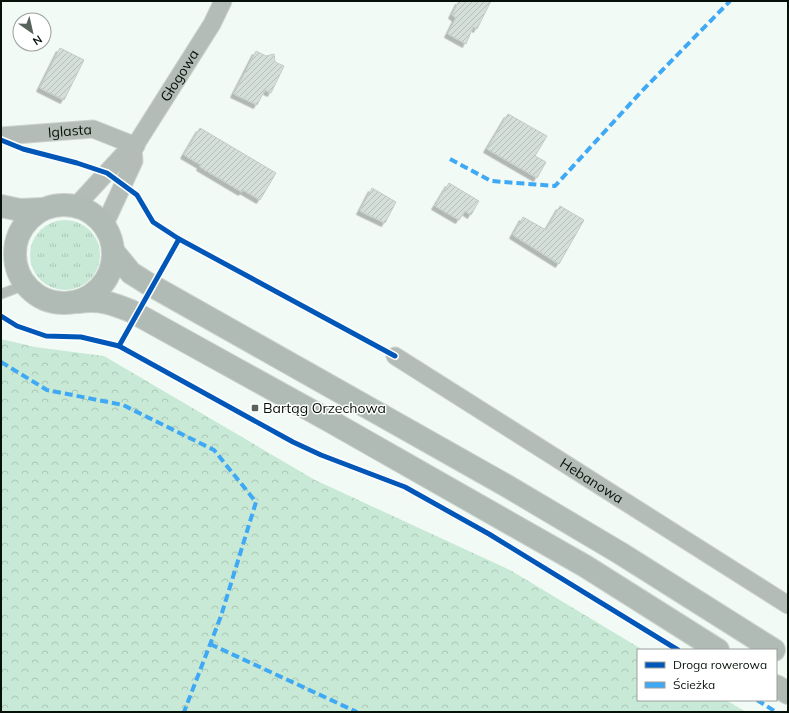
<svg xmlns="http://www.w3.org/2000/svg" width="789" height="713" viewBox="0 0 789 713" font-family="Mulish,sans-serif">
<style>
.grass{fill:url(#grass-tufts)}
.forest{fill:url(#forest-crowns)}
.building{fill:url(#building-hatch);stroke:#c3cdc7;filter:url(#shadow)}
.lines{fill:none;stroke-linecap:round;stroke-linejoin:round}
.service-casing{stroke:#cdd4d0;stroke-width:11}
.minor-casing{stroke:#cdd4d0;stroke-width:19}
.secondary-casing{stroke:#cdd4d0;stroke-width:24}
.service{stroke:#b3bcb6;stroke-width:9}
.minor{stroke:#b3bcb6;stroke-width:17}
.secondary{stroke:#b1bbb5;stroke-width:22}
.quiet{stroke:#3fa9f5;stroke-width:4;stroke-dasharray:8 4;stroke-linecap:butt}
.cycleway-casing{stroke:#fff;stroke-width:8}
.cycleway{stroke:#0057b8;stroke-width:5}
.poi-dot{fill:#58635c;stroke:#fff;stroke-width:1.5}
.labels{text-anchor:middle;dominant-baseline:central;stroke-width:3;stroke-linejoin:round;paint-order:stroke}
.street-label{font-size:14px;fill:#051109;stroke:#fff}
.poi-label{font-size:14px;fill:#051109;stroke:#fff;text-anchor:start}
</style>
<defs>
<pattern id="grass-tufts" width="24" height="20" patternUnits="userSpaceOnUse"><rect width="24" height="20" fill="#c8e9d5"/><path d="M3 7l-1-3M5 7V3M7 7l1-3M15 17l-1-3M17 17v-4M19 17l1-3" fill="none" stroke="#aac7b6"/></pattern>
<pattern id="forest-crowns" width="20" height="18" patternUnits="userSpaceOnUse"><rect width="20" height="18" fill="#c8e9d5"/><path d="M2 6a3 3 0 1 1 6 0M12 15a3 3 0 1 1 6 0" fill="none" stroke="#aac7b6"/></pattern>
<pattern id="building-hatch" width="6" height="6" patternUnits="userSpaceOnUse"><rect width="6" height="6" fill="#d5dfd9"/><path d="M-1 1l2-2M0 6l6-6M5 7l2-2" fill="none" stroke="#b5beb9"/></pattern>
<filter id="shadow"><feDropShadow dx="-3.5" dy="3.5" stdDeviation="0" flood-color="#0004"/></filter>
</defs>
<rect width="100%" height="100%" fill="#f2faf5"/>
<circle class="grass" cx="65" cy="255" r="35"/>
<polygon class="forest" points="1,339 35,347 104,356 315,480 510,570 643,650 638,650 638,700 726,700 746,712 1,712"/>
<g class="building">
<polygon points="459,1 491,1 477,29 473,27 466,44 448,34 456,18 452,15"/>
<polygon points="60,48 84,60 64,100 40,88"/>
<polygon points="256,51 266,56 274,54 275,62 284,66 271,93 265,90 257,105 234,94"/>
<polygon points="508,114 547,136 535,156 546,162 537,178 487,149"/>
<polygon points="200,128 276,173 260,200 243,190 242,192 200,167 201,165 184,155"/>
<polygon points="449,183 479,201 471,215 465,211 459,220 435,206"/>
<polygon points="372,188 396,202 385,223 360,211"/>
<polygon points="560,206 584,220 559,264 513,235 523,217 546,230"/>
</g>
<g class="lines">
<g class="service-casing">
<polyline id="service" points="1,294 25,285"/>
</g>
<g class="minor-casing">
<g id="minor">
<path id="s1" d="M1,136L93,129L136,146"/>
<path id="s2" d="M76,206L122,156L133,149L212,24L223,1"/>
<polyline points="104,226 134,161 133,149"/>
<path id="s3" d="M395,356L788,605"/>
</g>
</g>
<g class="secondary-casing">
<g id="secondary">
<circle cx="64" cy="254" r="49"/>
<polyline points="1,206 20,210 42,209"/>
<polyline points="113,251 131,273 147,283 507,486 620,553 774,650"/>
<path d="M78,302C100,299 111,303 131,311L330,421L585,566L718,650"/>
<polyline points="776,686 788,693"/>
</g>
</g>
<use href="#service" class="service"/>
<use href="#minor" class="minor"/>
<use href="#secondary" class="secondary"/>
<g class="quiet">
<polyline points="450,159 491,181 555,186 640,93 730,1"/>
<polyline points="1,362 47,390 123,405 214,450 256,502 221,616 184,712"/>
<polyline points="210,644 357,712"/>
<polyline points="757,700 776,712"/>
</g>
<g class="cycleway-casing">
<g id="cycleway">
<polyline points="1,140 23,149 77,163 107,173 137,195 153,222 179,239 119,346"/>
<polyline points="179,239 395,356"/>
<polyline points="1,316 17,326 46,336 81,337 119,346 293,442 321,455 405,487 489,534 678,650"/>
</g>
</g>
<use href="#cycleway" class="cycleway"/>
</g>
<rect class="poi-dot" x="251" y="404" width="8" height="8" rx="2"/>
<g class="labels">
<g class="street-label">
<text stroke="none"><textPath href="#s2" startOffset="168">Głogowa</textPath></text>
<text stroke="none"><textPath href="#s1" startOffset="69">Iglasta</textPath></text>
<text stroke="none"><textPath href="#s3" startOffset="233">Hebanowa</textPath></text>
</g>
<g class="poi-label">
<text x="263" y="408">Bartąg Orzechowa</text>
</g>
</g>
<rect width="789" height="713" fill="none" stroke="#051109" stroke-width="4"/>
<rect x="637" y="649" width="140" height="52" fill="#ffffff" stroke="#9ba09d"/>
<rect x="645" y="662" width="20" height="6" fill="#0057b8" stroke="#9ba09d"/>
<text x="673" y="669" font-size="12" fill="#051109">Droga rowerowa</text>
<rect x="645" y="682" width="20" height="6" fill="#3fa9f5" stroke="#9ba09d"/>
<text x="673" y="689" font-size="12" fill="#051109">Ścieżka</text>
<g transform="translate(32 32) rotate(146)"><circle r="19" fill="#ffffff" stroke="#9ba09d"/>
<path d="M0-3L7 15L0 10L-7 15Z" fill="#58635c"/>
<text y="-6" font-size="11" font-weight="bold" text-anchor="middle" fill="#051109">N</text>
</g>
</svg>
